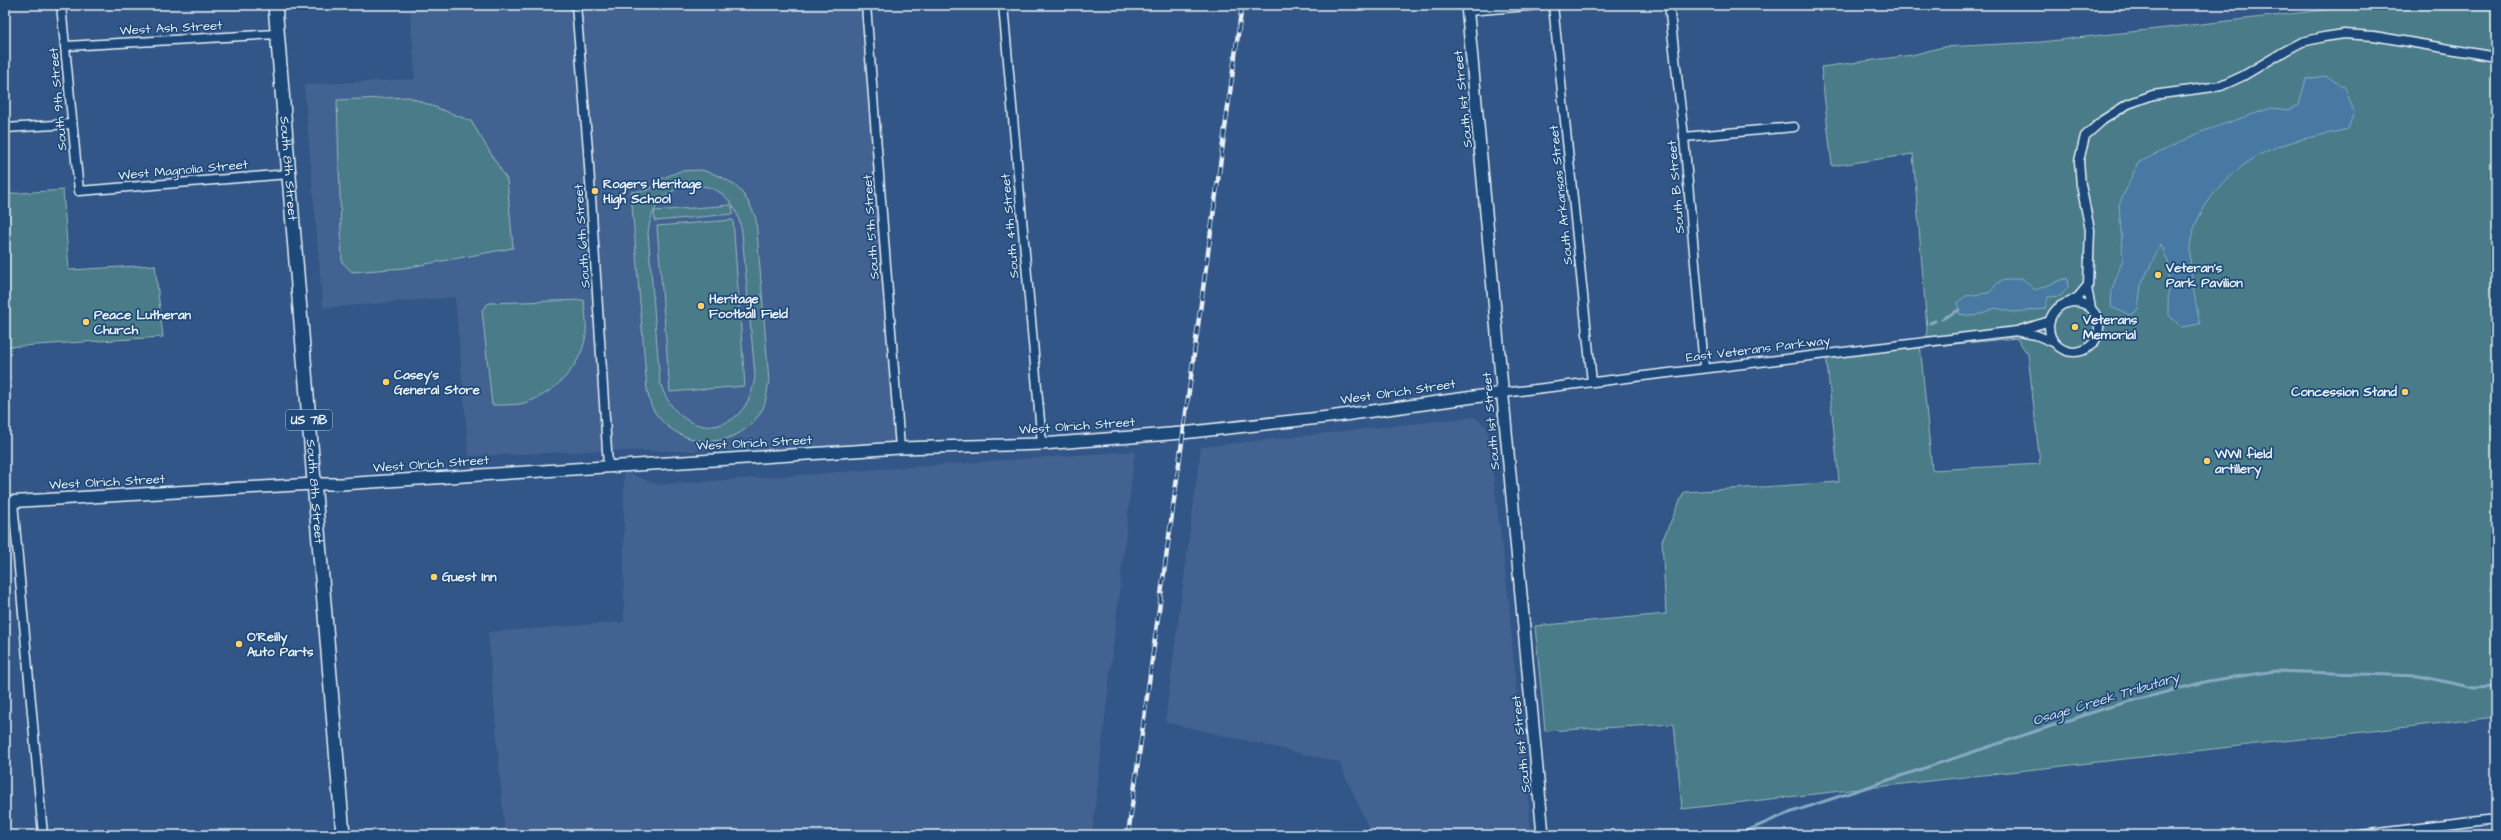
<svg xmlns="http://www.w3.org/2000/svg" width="2501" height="840" viewBox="0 0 2501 840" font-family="'Architects Daughter',sans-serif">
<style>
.built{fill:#436392}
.green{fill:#4a7c88;stroke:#99b6c0;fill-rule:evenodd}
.water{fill:#4679a3;stroke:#87a9c5}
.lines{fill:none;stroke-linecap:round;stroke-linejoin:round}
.stream{stroke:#87a9c5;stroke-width:3}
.street-casing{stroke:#e8f1f8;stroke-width:11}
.secondary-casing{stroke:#e8f1f8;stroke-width:14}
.primary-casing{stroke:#e8f1f8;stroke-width:16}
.street{stroke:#1f4a7a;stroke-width:8}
.secondary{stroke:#1f4a7a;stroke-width:11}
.primary{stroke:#1f4a7a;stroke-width:13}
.rail-casing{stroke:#e8f1f8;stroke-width:4.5}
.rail{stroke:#1f4a7a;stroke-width:3;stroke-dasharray:9;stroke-linecap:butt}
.poi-dot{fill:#ffd166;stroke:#1f4a7a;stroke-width:1.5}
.labels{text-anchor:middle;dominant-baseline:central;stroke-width:3.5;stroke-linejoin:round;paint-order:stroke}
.shield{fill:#1f4a7a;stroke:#acbfd2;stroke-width:1}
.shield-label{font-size:12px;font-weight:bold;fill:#e8f1f8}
.street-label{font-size:13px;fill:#e8f1f8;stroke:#1f4a7a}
.poi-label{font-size:13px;font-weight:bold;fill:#e8f1f8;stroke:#1f4a7a;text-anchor:start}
.water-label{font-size:14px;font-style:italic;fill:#d0dfeb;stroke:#1f4a7a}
</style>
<rect width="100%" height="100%" fill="#325687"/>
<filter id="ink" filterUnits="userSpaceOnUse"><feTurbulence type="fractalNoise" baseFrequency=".025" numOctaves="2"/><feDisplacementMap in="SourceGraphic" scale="8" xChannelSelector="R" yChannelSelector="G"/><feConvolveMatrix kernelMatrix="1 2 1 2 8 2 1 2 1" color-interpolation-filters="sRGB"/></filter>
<g filter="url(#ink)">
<g class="built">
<polygon points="410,5 861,5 900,448 878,450 593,451 469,456 455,297 323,308 304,85 415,79"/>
<polygon points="1474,417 1487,427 1508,594 1520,734 1526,765 1531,835 1372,835 1339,762 1165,722 1201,447"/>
<polygon points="1135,451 1092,835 505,835 488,632 624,622 624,471 657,485"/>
</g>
<g class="green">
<polygon points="2370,5 2496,5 2496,717 1682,809 1674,724 1545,731 1535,626 1666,614 1662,541 1684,492 1839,482 1826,353 1920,343 1932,470 2040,464 2028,354 2016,338 1926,347 1927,328 1913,154 1832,166 1821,67 1912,55 1943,47 2041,42"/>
<polygon points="409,97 471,121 507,180 513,248 404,268 352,272 342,262 337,100"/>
<path d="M701,170C731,178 745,189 756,219L769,381C767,389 767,400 763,408C740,452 680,451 654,411C650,405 649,397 647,390L631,192L649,190L661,179L680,171ZM683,186C718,182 737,199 742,233L755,375C749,439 679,445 660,382L648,233C651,210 660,195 683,186Z"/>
<polygon points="63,190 69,270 155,265 163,337 5,347 5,194"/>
<polygon points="732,205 733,214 655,221 654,211"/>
<polygon points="733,220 745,386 670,392 657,226"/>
<path d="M584,300C585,311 587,323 586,334C582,367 552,397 520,404C511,405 501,405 492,405L482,310L489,303Z"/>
</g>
<g class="water">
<path d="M2325,76L2345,87L2354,112L2348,129C2325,135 2299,138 2277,147C2240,160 2199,200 2191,240C2187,257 2196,307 2200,324L2181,327L2168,314L2169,264L2161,244L2141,285L2138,310L2130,315L2111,307L2112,289L2123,259L2119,205L2138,163L2201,132L2271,108L2289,110L2299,105L2306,79Z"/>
<polygon points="2022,278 2035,290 2067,278 2068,287 2061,296 2048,297 2045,309 2013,312 1996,308 1974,316 1959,314 1958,302 1966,296 1989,293 2000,281"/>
</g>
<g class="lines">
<g class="stream">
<polyline points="1942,319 1959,310"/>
<polyline points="1930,323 1935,321"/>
<polyline points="1737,835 1786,814 2109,707 2208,681 2275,671 2419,676 2474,688 2496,687"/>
</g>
<g class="street-casing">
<g id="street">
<polyline points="61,5 79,191 289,174"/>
<polyline points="576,5 588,150 608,466"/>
<polyline points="866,5 900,448"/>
<polyline points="1003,5 1042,444"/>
<polyline points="1553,5 1592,382"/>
<polyline points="1669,5 1684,137 1704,367"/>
<polyline points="1468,11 1541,5"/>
<polyline points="66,46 277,34"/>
<polyline points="5,128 71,124"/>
<polyline points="1684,137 1794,127"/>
<polyline points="2087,288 2091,308"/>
<circle cx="2074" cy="327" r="25"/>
<polyline points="2068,303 2078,297 2088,285 2090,230 2081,185 2079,161 2085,136 2103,120 2128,104 2153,95 2221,86 2243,76 2285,51 2302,42 2324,37 2344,34 2374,36 2496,57"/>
<polyline points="2019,332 2036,335 2053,342"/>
<polyline points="1503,393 2017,331 2050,321"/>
<polyline points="13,502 43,835"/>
<polyline points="2361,835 2496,819"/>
</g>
</g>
<g class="secondary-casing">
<g id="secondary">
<polyline points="1467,5 1543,835"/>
<polyline points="5,502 314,484 341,484 900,448 1042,444 1182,433 1329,417 1503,393"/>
</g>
</g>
<g class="primary-casing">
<g id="primary">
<path id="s1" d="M275,5L343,835"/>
</g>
</g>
<use href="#street" class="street"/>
<use href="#secondary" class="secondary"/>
<use href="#primary" class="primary"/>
<g class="rail-casing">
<polyline id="rail" points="1128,835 1242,5"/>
</g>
<use href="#rail" class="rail"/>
</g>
</g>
<g class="poi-dot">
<circle cx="595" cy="191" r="4"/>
<circle cx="2158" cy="275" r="4"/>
<circle cx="701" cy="306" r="4"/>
<circle cx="86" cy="322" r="4"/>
<circle cx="2075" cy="327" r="4"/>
<circle cx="386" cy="382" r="4"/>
<circle cx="2405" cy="392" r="4"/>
<circle cx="2207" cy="461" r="4"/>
<circle cx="434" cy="577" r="4"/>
<circle cx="239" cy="644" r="4"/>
</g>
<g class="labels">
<rect class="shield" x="286" y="410" width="46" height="20" rx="3"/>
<g class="shield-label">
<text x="309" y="420">US 71B</text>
</g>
<g class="street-label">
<text transform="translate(171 28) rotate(-3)">West Ash Street</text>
<text transform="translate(58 99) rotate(-95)">South 9th Street</text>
<text transform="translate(1463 99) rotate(-96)">South 1st Street</text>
<text stroke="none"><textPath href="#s1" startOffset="164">South 8th Street</textPath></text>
<text transform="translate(183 170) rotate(-5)">West Magnolia Street</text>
<text transform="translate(1676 187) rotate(-95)">South B Street</text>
<text transform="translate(1561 195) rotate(-96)">South Arkansas Street</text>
<text transform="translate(1010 226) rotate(-95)">South 4th Street</text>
<text transform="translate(871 227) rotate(-94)">South 5th Street</text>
<text transform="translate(582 236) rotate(-94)">South 6th Street</text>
<text transform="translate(1758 349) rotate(-7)">East Veterans Parkway</text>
<text transform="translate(1398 392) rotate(-8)">West Olrich Street</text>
<text transform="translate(1491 421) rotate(-95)">South 1st Street</text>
<text transform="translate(1077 426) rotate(-4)">West Olrich Street</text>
<text transform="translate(754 443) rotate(-3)">West Olrich Street</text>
<text transform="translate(431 464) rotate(-4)">West Olrich Street</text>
<text transform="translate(107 482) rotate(-3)">West Olrich Street</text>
<text stroke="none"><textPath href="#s1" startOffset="488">South 8th Street</textPath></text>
<text transform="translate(1521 744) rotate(-96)">South 1st Street</text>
</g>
<g class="poi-label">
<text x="603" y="184">Rogers Heritage<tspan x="603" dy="15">High School</tspan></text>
<text x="2166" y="268">Veteran's<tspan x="2166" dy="15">Park Pavilion</tspan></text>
<text x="709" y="299">Heritage<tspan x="709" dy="15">Football Field</tspan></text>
<text x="94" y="315">Peace Lutheran<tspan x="94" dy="15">Church</tspan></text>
<text x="2083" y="320">Veterans<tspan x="2083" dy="15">Memorial</tspan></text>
<text x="394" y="375">Casey's<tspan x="394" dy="15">General Store</tspan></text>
<text x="2397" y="392" text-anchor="end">Concession Stand</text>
<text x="2215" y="454">WWI field<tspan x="2215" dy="15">artillery</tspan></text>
<text x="442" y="577">Guest Inn</text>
<text x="247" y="637">O'Reilly<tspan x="247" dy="15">Auto Parts</tspan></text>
</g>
<g class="water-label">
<text transform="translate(2106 699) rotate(-17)">Osage Creek Tributary</text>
</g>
</g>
<rect width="2501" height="840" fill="none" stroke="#1f4a7a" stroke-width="20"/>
<rect x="10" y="10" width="2481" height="820" fill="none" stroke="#e8f1f8" stroke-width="1.5" filter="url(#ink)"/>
</svg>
